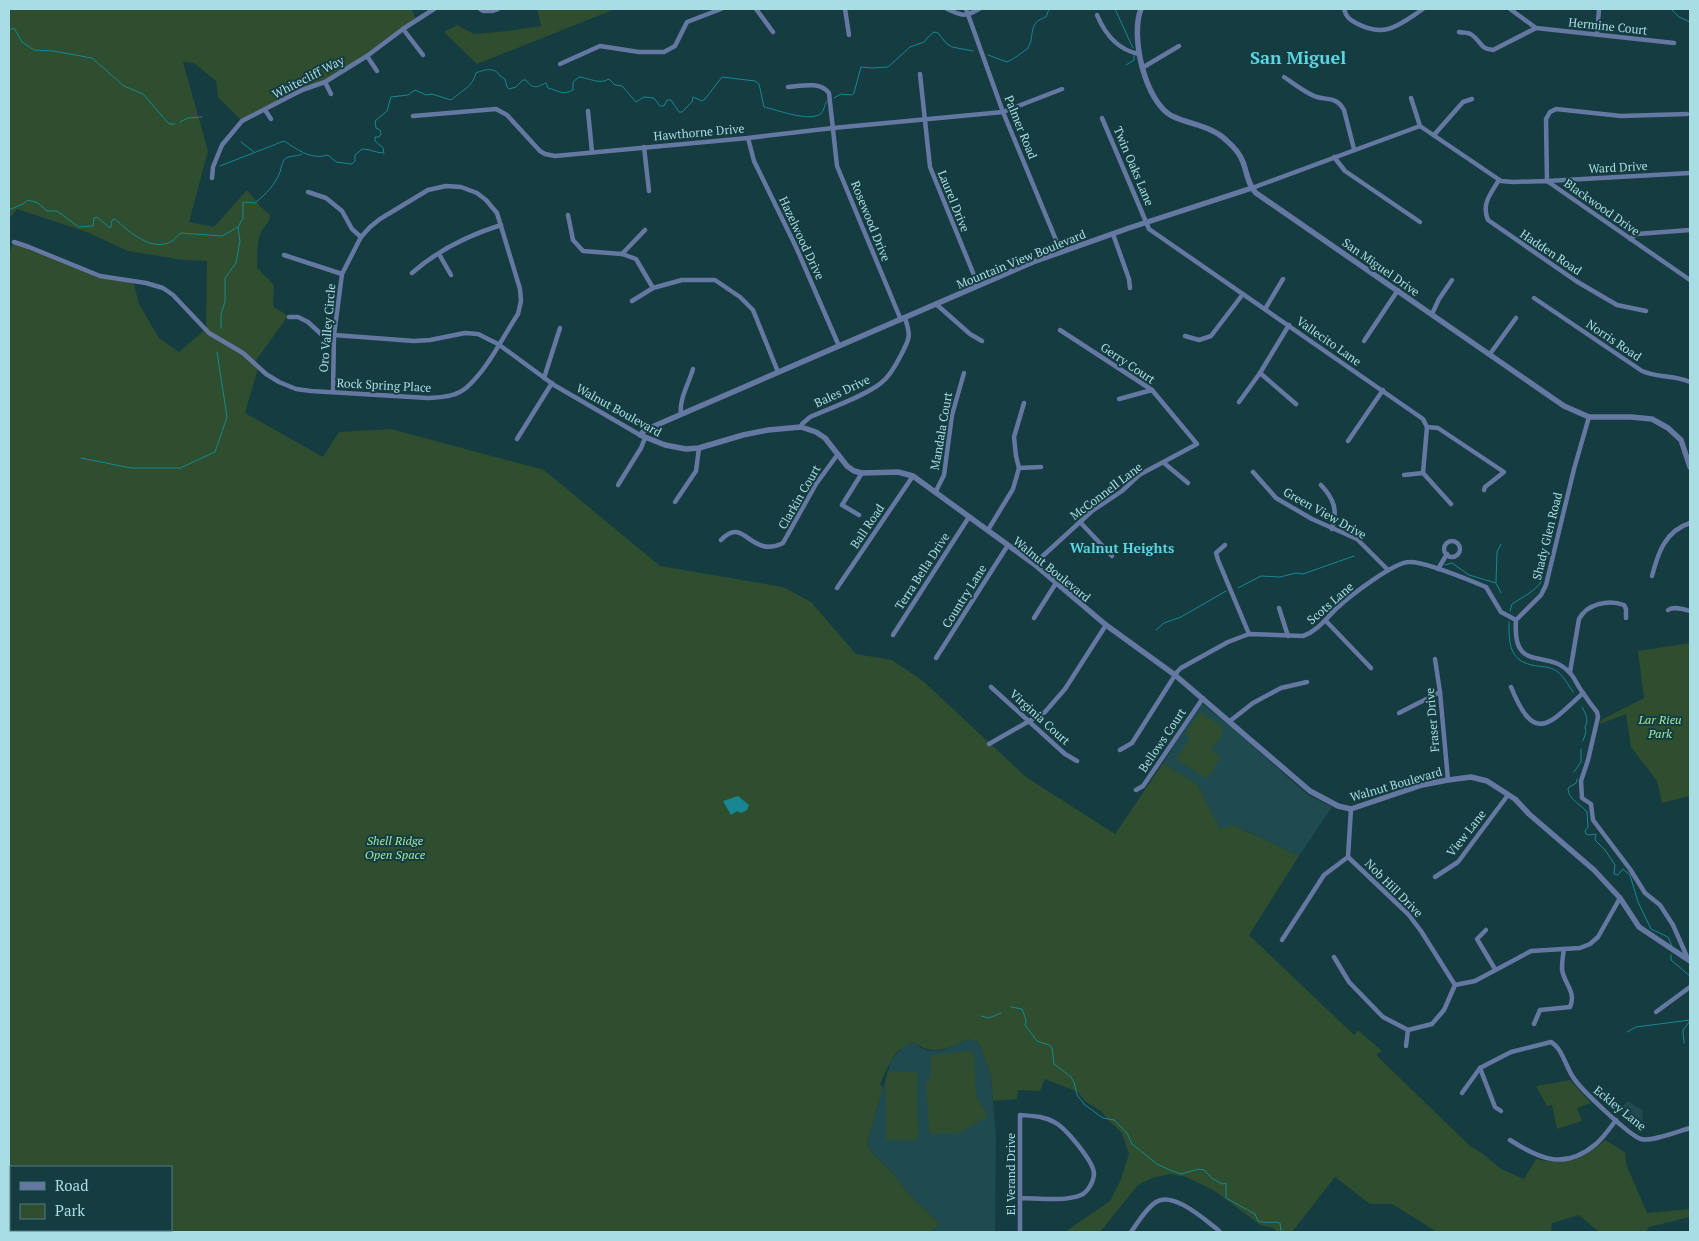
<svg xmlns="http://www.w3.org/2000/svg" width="1699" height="1241" viewBox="0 0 1699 1241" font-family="'PT Serif',serif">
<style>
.built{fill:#1f4a4f}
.green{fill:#2e4e2f;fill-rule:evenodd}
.water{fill:#198791}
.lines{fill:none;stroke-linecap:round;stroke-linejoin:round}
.stream{stroke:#198791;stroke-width:1}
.minor{stroke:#6578a2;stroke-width:4.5}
.tertiary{stroke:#6578a2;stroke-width:5.5}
.labels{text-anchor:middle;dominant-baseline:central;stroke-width:4;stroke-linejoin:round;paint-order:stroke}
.street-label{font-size:12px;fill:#a9dde4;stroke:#153c40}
.park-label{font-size:12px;font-style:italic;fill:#9fe8a1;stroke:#153c40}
.neighbourhood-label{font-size:14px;font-weight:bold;fill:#5ad5e2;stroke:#153c40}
.district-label{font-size:18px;font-weight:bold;fill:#5ad5e2;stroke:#153c40}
</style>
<rect width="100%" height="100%" fill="#153c40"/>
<g class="built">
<polygon points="1201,703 1229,725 1301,789 1310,796 1332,807 1299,856 1233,825 1220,830 1198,785 1163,763"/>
<polygon points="969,1039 979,1043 991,1076 996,1137 995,1232 932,1232 940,1224 910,1195 890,1170 873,1154 867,1143 891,1061 903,1046 913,1042 921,1048 930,1051 943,1050"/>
<polygon points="1628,1101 1643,1111 1642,1125 1641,1127 1619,1110"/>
</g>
<g class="green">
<path d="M9,9H412L416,21L367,56L325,82L242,121L218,97L216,81L194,63L183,62L208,151L189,222L214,227L247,190L260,206L270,215C270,222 264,226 261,232C256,243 258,257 257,268L274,285L273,306L288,316L254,363L258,368L245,413L323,457L339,432L391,429L544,470L660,566L783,587L811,602L856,654L892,660L923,681L1026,777L1115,834L1163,763L1198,785L1220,829L1233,825L1299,856L1249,935L1354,1035L1358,1030L1382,1051L1376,1055L1470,1146L1483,1154L1501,1169L1524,1179L1536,1159C1565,1166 1583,1160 1605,1140L1625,1152L1626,1164L1647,1213L1690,1209V1217L1649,1227L1646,1232H1599L1579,1215L1552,1223L1551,1232H1437L1392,1204H1370L1335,1177L1292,1232H1276L1274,1228L1260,1225L1215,1191L1186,1177L1170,1174L1152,1178L1138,1185L1100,1232H1065L1110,1201L1121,1179L1129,1154L1122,1133L1108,1120L1102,1112L1085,1101L1078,1092L1045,1079L1040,1091L1018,1090L1017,1099L993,1101L991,1076L979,1043L969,1039C948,1048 934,1057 913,1042C893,1049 889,1066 880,1084L883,1088L867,1143L873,1154L890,1170L910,1195L940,1224L931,1232H9V253L14,242L100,276L133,281L139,304L159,338L179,352L206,329L207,261L183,260L128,251L87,232L17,209L9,219ZM11,1167H171V1230H11Z"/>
<polygon points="537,9 615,9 477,64 444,32 457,25 474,34 508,31 541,26"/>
<polygon points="1690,643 1690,796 1662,803 1657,781 1631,747 1626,714 1600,724 1601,720 1644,698 1638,651"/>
<polygon points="1199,713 1201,713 1223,727 1221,737 1211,750 1221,757 1207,779 1176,759 1190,738 1185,734"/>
<polygon points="970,1051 974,1054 976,1096 986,1113 986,1117 960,1133 931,1134 929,1130 926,1084 930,1078 931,1055"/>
<polygon points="888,1071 917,1072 918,1140 886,1140 886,1080"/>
<polygon points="1570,1080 1591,1103 1577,1108 1582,1121 1557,1129 1552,1105 1547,1106 1536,1086"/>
</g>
<polygon class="water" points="738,796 749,805 747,810 741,813 737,811 731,815 723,801"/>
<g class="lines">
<g class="stream">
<polyline points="1115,9 1133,48"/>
<polyline points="1671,9 1679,17 1690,22"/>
<polyline points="9,30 14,28 22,42 34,50 53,51 92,58 124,86 143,94 169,124 175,124"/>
<path d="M988,55L1007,62C1012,60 1023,52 1027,49C1036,38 1026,23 1046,17L1049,9"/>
<polyline points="1126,65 1134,60 1134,55"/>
<polyline points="834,98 841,94 852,95 854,93 861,67 872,68 888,67 910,47 924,42 929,36 934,32 938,33 946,43 952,47 973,51"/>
<polyline points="180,122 188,118 202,117"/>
<polyline points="241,142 254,152"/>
<path d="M220,166L284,141C299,150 310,160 328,155L336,162L352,164L355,161V155L362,149C371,149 375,153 384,153L383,148L375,141V137H379L381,134L380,130L376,128L375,121L387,111L391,97L408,95L415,90L426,95L432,94L451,100C461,91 473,87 476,73C485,69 495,67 500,76L505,79L507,87L509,89L516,87L523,80H526C534,91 538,86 546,83L548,88C557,90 563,96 573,90V82L579,77C590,78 599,85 609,79L615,85L622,86L636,102L644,97L654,98L660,106H664L667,100H671L679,112H682L692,102L693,97L702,101L705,99L722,77L755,81L759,84L764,107C778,110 805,121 819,115C824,113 824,105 827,101"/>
<path d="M9,208L11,209L23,204L28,200L38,203L47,211H57L79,227L93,226L94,218L97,217L110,228L111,227L112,220L115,219C129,232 153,253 172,241C175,239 178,235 181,233L222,236L238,227"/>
<path d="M221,328V314L225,302V278L236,263L240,241L238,227L243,218V202L255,203C266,194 275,185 280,172C281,168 282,163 284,160C288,155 297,157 302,154"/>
<polyline points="81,458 131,468 180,468 215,452 227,417 217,352"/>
<polyline points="1445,565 1452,563 1469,575 1496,583 1501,593"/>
<polyline points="1496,582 1497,552 1501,544"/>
<polyline points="1238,588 1261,576 1280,577 1296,573 1303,574 1354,556"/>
<path d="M1510,611L1512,604C1521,598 1538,590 1542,580"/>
<path d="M1509,622C1509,645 1509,662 1537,666C1544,667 1553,667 1559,673C1565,678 1569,686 1573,692"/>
<polyline points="1156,630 1164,623 1181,617 1226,591"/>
<path d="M1582,707C1586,714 1589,720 1585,727L1586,732L1583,741"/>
<polyline points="1574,772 1581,762 1581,749"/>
<path d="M1577,779L1576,783L1568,788C1568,800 1580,803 1587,812L1588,827L1585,831L1586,834L1589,835L1596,834L1595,840L1605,850L1615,865L1614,874L1618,875L1623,869L1630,875L1638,902L1651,929L1668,937L1672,946"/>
<polyline points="1671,955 1671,960 1690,976"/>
<path d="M1011,1007L1022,1009L1026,1020L1025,1025L1037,1041L1049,1045L1052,1048L1054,1064L1070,1076L1074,1082L1077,1095L1085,1105L1103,1118L1114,1120L1127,1133L1132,1144L1157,1164L1170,1170L1181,1174L1199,1169L1204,1170L1213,1179L1222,1184L1226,1183V1198L1255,1214L1258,1221C1266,1224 1273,1221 1280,1223L1281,1232"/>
<polyline points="981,1016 989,1018 1001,1013"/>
<polyline points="1627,1032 1636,1027 1690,1020"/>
<polyline points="1684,1043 1683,1030 1690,1021"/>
</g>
<g class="minor">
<polyline points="480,9 483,11 492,11 498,9"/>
<polyline points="756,9 773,32"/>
<polyline points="845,9 849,35"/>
<path d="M947,9C962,16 965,17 979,9"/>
<polyline points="966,9 1003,112 1061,252"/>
<path d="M1344,9C1346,17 1349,19 1356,23C1385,39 1399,25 1423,9"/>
<polyline points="1510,9 1536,28 1674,43"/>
<path d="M1097,15C1105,34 1118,50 1139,54"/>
<polyline points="403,29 423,55"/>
<path d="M1459,32C1462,33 1469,32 1472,35C1481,41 1480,49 1493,50L1536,28"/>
<polyline points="1597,34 1599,9"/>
<polyline points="367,56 377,71"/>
<polyline points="560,64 600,46 639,52 664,52 675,46 687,22 721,9"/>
<polyline points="1142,68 1179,46"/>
<polyline points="920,74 930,167 978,285"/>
<path d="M1284,77C1293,83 1302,90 1312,95C1325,102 1335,94 1344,110L1354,149"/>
<polyline points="325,82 331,94"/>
<path d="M788,87C801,86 820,81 829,93L837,166L901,320"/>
<polyline points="1411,98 1420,126"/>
<polyline points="265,110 271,119"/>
<polyline points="588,111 592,152"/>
<polyline points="1687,114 1621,116 1556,109 1550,112 1546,119 1547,181 1690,173"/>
<polyline points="413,116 496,109 507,115 540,151 545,154 555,156 748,138 833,128 1003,112 1062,89"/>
<polyline points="1102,118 1149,229 1423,419 1427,427 1423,473 1451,504"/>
<polyline points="1420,126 1501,181 1513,182 1547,181 1690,280"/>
<polyline points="1434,135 1463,102 1472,99"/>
<polyline points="748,138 754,161 796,247 839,346"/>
<polyline points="644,147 649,191"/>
<polyline points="1334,157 1345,171 1420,222"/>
<polyline points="212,178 213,167 222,145 242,121 302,90 325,82 367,56 403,29 434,9"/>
<path d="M1499,180C1491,193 1481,204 1488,220L1576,281L1617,305L1646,311"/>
<polyline points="1252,188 1420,126"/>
<polyline points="308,192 326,198 342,211 352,229 361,237"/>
<polyline points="568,215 573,240 583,251 622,254"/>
<polyline points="645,230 622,254 636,259 653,288"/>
<polyline points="1113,234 1129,279 1130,288"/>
<polyline points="1630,239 1637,234 1690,230"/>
<path d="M14,242L29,247L100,276L146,283L163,288L173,295L209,333L243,353L266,374L279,382L296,389L311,391L428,398C441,397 455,397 466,388C488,369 502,338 518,314L521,301L520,289L497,213L486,200L477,193L461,187L446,186L428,190L380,219L370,227L361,237L342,274L334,335L333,392"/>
<polyline points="439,254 451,275"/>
<polyline points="284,255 342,274"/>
<path d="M412,273C438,250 469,235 501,225"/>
<path d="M1534,298L1642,371C1657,378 1675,375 1690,382"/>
<polyline points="632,301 653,288 682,280 715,280 740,297 753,310 778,372"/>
<polyline points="936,304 970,334 982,341"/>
<polyline points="1265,309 1283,279"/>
<polyline points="1432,314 1439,299 1452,280"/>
<polyline points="289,317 298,317 308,322 321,334 414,341 430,340 465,333 478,334 498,344 554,385 640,435"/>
<polyline points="1185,336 1199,340 1211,336 1243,294"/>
<polyline points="1364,341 1398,290"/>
<polyline points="1490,354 1516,318"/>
<polyline points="1260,373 1296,404"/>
<polyline points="544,378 560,328"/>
<polyline points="1119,399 1152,390"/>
<polyline points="1239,402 1260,373 1289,325"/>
<path d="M681,414C679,399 689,383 693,369"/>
<path d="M1589,417L1574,469L1546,585L1541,595L1516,620C1512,675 1547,647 1570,673C1575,678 1578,687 1583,693C1587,699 1592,706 1597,712L1598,717L1588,760L1581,781L1582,798L1591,804L1593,820L1630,869L1645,893L1660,905L1673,925L1688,959"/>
<path d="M801,427L802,424L810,417C830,408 865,396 881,383C890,376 896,365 901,355C910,338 911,336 905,318"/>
<polyline points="1427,427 1438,428 1504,472 1485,487 1484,490"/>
<polyline points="517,439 552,383"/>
<polyline points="1348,441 1383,390"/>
<polyline points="1164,463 1188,483"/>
<polyline points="1019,468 1041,467"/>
<polyline points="1253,472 1276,498 1312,519 1357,539 1388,570"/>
<polyline points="1404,475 1423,473"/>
<polyline points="618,485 641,448 645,438"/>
<path d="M1321,485C1334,499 1338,510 1332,529"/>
<polyline points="936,491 944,475 952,415 964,373"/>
<polyline points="675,502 696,471 699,448"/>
<polyline points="859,515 842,505 862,473"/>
<polyline points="1080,522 1112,556"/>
<polyline points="988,530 1013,489 1019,468 1016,456 1014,437 1024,403"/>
<path d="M721,540C739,521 745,541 763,546C770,548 777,546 783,543L816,484L838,454"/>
<circle cx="1452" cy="549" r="8"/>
<polyline points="1225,545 1216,553 1218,560 1249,634"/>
<polyline points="1034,564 1092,511 1122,491 1139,475 1197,444 1152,390 1060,330"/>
<polyline points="1438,569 1447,554"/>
<path d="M1652,576C1658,553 1665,531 1690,523"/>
<polyline points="837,588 913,476"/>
<polyline points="1279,608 1288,636"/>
<path d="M1668,610C1674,606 1683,609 1690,611"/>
<polyline points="1034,618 1056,583"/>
<polyline points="1326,621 1371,668"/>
<polyline points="893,635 969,517"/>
<polyline points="936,658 1008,545"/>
<polyline points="1435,659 1440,692 1448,780"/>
<path d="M1570,672L1579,619C1587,604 1608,599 1624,605L1626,609V618"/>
<polyline points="991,687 1065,754 1077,761"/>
<path d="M1511,687C1534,743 1547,727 1583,693"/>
<polyline points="1399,713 1440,692"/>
<polyline points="1230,721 1253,703 1281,688 1307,682"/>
<polyline points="989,744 1045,712 1065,689 1106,625"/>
<path d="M1120,750L1132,743L1177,672L1181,668L1228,642L1249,634L1303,636C1318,631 1327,617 1338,607C1350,596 1394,562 1409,562C1425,561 1469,580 1486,587L1501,612L1516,620"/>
<polyline points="1136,790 1143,786 1203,698"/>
<polyline points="1351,809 1348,857 1408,914 1421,931 1455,985 1475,981 1531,951 1580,948 1590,944 1598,937 1620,898"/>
<polyline points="1435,877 1458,862 1508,795"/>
<polyline points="1486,930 1477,939 1495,969"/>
<polyline points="1282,940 1324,875 1348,857"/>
<polyline points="1334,957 1349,982 1383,1017 1408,1030 1432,1024 1444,1010 1455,985"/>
<polyline points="1656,1012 1690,987"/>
<path d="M1534,1024L1540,1010L1570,1007C1577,992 1563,982 1562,969C1562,963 1563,955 1564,949"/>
<polyline points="1406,1046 1408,1030"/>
<polyline points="1480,1068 1495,1107 1501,1111"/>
<path d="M1462,1093L1480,1068L1511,1052L1551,1042C1562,1048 1566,1067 1573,1077C1580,1089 1630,1136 1641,1139C1652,1142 1679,1131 1690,1128"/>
<path d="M1510,1140C1541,1160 1565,1170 1596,1144C1604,1137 1610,1128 1616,1120"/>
<path d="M1020,1232V1115C1032,1116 1044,1116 1054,1122C1065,1127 1093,1161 1094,1173C1094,1181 1088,1192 1081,1195C1065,1202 1037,1198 1020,1198"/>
<path d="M1131,1232C1138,1223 1145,1209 1156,1202C1173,1191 1204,1219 1217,1229L1220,1232"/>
</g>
<g class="tertiary">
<path d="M1141,9C1130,36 1145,102 1172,116C1191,125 1212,126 1227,141C1234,147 1240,154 1243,162C1247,173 1248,185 1256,193L1564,406L1589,417H1631L1652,419L1668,428L1681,440L1690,467"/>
<polyline points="1252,188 1129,228 1033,262 645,430 640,435 665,445 686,449 699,448 743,435 768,430 801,427 816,432 825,438 847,466 854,471 862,473 898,472 913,476 1034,564 1106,625 1175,675 1310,791 1338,806 1351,809 1422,785 1448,780 1471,777 1487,781 1515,799 1529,814 1594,870 1620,898 1639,927 1690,961"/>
</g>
</g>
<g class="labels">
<g class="street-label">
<text transform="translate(1608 26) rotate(6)">Hermine Court</text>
<text transform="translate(308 77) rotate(-27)">Whitecliff Way</text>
<text transform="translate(1021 127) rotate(68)">Palmer Road</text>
<text transform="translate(699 132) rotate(-5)">Hawthorne Drive</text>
<text transform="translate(1134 166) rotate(67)">Twin Oaks Lane</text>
<text transform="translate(1618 167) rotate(-3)">Ward Drive</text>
<text transform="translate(954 201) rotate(68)">Laurel Drive</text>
<text transform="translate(1602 207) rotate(35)">Blackwood Drive</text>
<text transform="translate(871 221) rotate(68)">Rosewood Drive</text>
<text transform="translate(802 238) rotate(65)">Hazelwood Drive</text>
<text transform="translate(1551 252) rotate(34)">Hadden Road</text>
<text transform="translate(1021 259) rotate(-22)">Mountain View Boulevard</text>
<text transform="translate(1381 267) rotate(35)">San Miguel Drive</text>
<text transform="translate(327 328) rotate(-85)">Oro Valley Circle</text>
<text transform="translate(1614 340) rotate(34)">Norris Road</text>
<text transform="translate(1329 341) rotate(35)">Vallecito Lane</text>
<text transform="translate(1128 363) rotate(34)">Gerry Court</text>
<text transform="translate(384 385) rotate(3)">Rock Spring Place</text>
<text transform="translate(842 391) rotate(-25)">Bales Drive</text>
<text transform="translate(619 410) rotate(29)">Walnut Boulevard</text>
<text transform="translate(941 431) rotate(-80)">Mandala Court</text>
<text transform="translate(1106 491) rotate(-37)">McConnell Lane</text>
<text transform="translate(799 497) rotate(-60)">Clarkin Court</text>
<text transform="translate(1325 513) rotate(29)">Green View Drive</text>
<text transform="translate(867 526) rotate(-56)">Ball Road</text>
<text transform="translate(1547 536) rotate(-76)">Shady Glen Road</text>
<text transform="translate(1052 569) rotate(39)">Walnut Boulevard</text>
<text transform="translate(922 571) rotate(-57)">Terra Bella Drive</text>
<text transform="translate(964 596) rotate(-58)">Country Lane</text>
<text transform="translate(1330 603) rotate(-41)">Scots Lane</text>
<text transform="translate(1040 717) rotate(42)">Virginia Court</text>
<text transform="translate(1432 720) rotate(-95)">Fraser Drive</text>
<text transform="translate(1162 740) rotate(-56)">Bellows Court</text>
<text transform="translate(1396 784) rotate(-16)">Walnut Boulevard</text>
<text transform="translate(1466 833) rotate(-52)">View Lane</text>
<text transform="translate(1394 888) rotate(45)">Nob Hill Drive</text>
<text transform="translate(1620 1108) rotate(39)">Eckley Lane</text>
<text transform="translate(1010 1174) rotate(-90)">El Verand Drive</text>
</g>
<g class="park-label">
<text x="1660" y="719">Lar Rieu<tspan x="1660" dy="14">Park</tspan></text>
<text x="395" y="840">Shell Ridge<tspan x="395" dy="14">Open Space</tspan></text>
</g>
<g class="neighbourhood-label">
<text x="1122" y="547">Walnut Heights</text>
</g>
<g class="district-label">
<text x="1298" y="57">San Miguel</text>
</g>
</g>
<rect width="1699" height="1241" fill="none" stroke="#a9dde4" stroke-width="20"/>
<rect x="10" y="1166" width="162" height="65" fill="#153c40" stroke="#507c82"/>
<rect x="20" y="1182" width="25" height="8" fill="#6578a2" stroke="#507c82"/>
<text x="55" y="1191" font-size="15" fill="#a9dde4">Road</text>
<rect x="20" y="1204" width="25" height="15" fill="#2e4e2f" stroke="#507c82"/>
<text x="55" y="1216" font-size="15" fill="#a9dde4">Park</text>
</svg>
